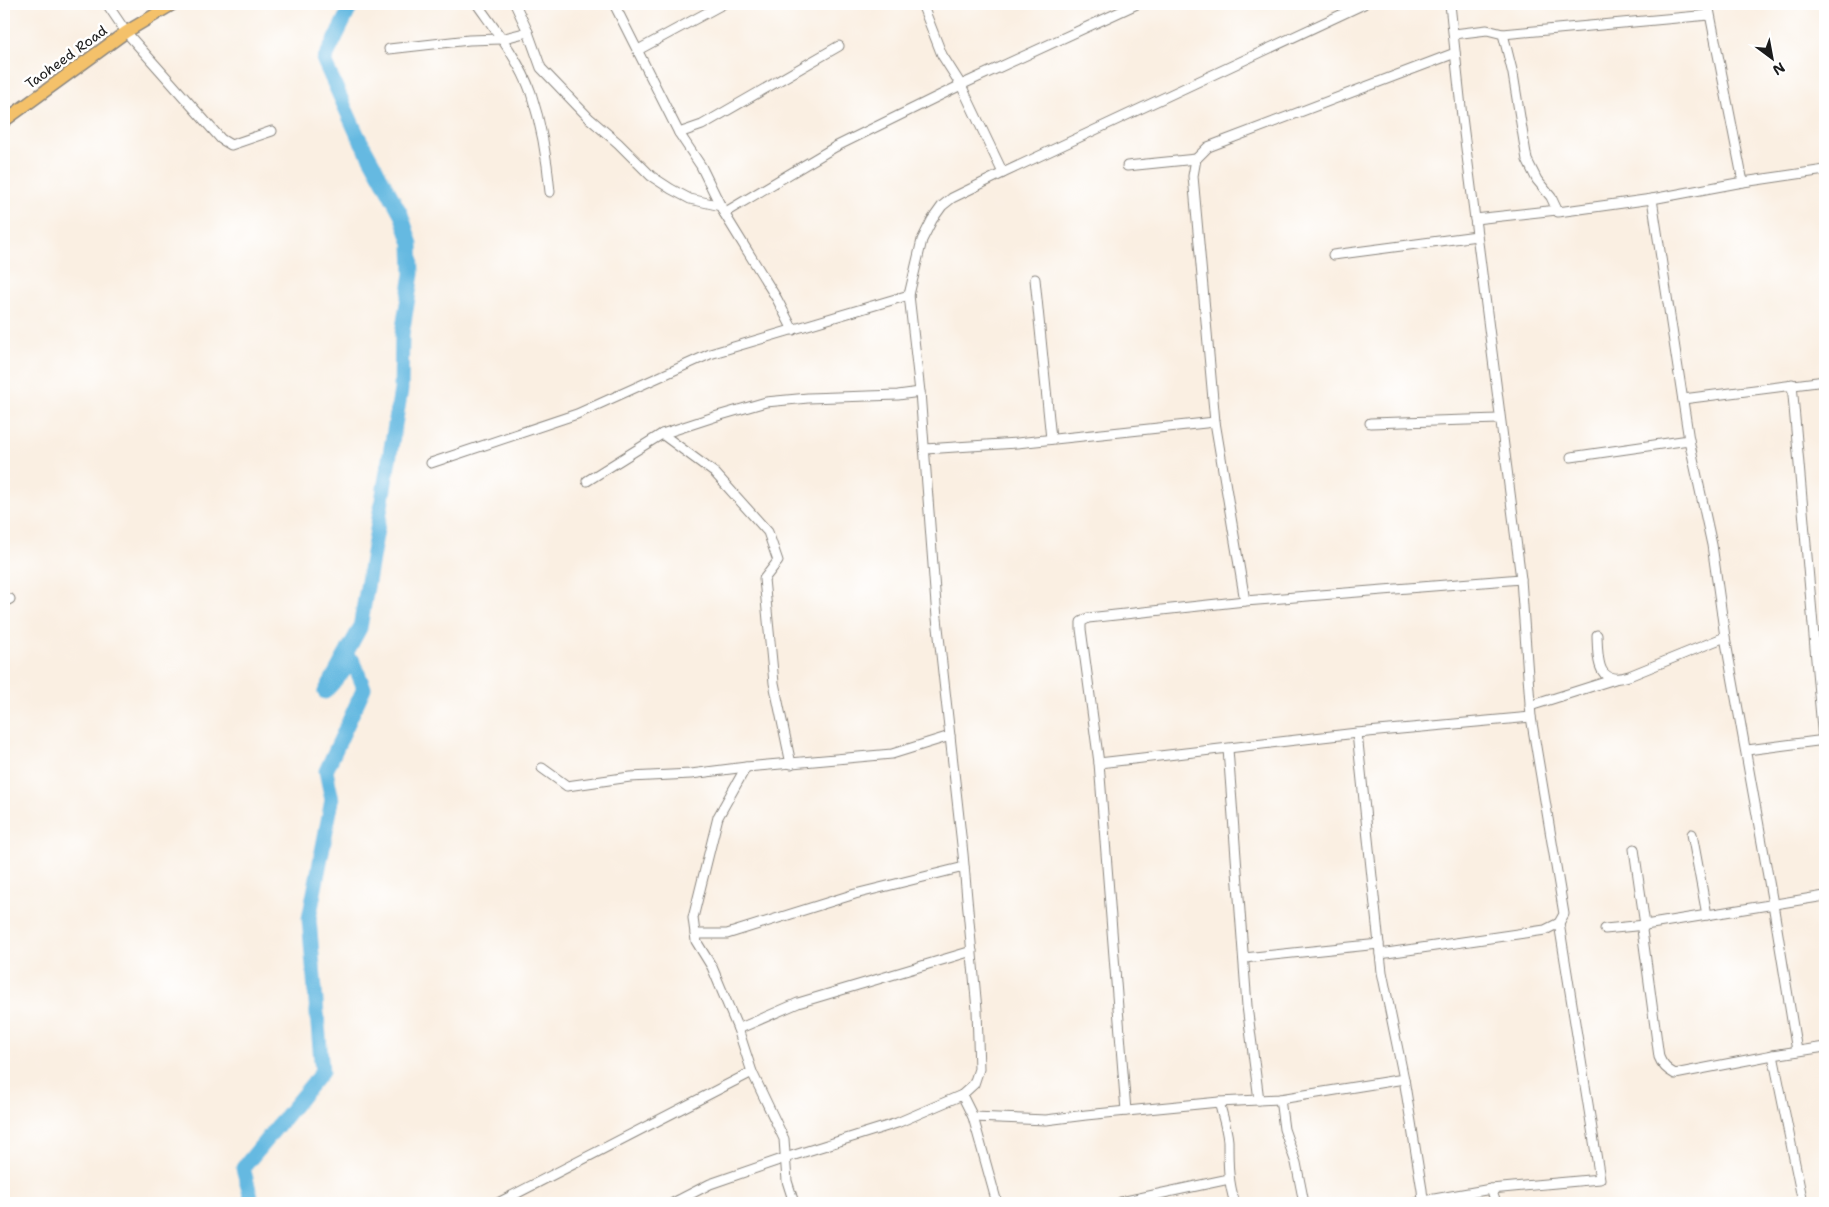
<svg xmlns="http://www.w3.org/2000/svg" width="1829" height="1207" viewBox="0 0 1829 1207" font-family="'Shantell Sans',sans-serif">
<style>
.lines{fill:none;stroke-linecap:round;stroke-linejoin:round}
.river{stroke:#65b9e1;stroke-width:15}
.minor-casing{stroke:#8b867f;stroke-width:11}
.major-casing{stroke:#8b867f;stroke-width:14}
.minor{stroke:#fff;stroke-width:9}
.major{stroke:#f4c16b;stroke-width:11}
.labels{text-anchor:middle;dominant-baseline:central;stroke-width:5;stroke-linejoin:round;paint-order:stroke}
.street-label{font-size:14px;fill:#1c1c1c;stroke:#fff}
</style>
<rect width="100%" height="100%" fill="#fff"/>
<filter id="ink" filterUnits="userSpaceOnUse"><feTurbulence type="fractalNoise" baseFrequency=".02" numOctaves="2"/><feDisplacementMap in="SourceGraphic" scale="10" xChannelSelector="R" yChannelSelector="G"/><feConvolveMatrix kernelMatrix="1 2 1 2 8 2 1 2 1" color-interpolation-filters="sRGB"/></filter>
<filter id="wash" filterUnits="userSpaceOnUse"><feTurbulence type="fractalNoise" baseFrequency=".0096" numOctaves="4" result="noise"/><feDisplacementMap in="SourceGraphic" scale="20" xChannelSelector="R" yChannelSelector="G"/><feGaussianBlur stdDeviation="1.12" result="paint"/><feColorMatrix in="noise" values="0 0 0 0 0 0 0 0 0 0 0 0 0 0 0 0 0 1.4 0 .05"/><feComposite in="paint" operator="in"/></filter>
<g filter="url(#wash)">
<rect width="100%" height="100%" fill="#faefe2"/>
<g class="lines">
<polyline class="river" points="250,1203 251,1197 243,1168 322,1072 309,919 332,800 326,771 364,688 353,661 325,692 360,628 401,390 402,334 412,274 411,244 401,214 357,134 324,61 352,4"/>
</g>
</g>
<g filter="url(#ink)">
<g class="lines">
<g class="minor-casing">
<g id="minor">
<polyline points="107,4 126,32 221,139 231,145 272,131"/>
<path d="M477,4C496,31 520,61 531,93C542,127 547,157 550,192"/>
<polyline points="515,4 528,32 541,68 590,119 618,143 651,176 671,189 690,199 721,206"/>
<polyline points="614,4 679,133 701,166 724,213 777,299 793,330"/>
<polyline points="922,4 942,55 961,85 1003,173"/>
<polyline points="1708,4 1743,182"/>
<polyline points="1454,34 1487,30 1503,34 1709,15"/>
<polyline points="1503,34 1513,74 1527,160 1537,180 1551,197 1558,212 1652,199 1743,182 1825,170"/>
<polyline points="389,49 469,40 501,39 528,32"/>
<polyline points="638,50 723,4"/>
<polyline points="679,133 702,125 839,46"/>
<polyline points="1127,166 1196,159"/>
<polyline points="1652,199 1689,440 1712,545 1725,637 1773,904 1797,1051"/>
<polyline points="724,213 835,147 961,85 1137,4"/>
<polyline points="1475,219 1557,210"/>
<polyline points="1333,255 1477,236"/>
<polyline points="1035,279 1051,439"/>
<polyline points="1792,384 1823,740"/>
<polyline points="1683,399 1825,381"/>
<polyline points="1370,423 1499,419"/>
<polyline points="662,434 715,473 768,532 778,561 764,579 774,683 791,764"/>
<polyline points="925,449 1017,443 1215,422"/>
<polyline points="1571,457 1689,440"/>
<polyline points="431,463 577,414 710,354 909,295"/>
<polyline points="587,481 662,434 714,417 766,402 808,398 898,395 920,392"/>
<polyline points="1245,601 1215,422 1193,176 1196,159 1208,147 1455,53"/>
<polyline points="4,602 10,599"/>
<path d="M1597,635C1598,658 1596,687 1629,676L1725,637"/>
<polyline points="1530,706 1615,679"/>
<polyline points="1357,733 1380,954"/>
<polyline points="1228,749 1247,1006 1259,1100"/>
<polyline points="1747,750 1825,740"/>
<polyline points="1099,763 1357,733 1531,717"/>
<polyline points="746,767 718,817 693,918 696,941 712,967 738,1029 752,1072 784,1139 787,1181 794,1203"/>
<polyline points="542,768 567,786 630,777 691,774 746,767 892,754 950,736"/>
<polyline points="1692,834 1707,915"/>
<path d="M1634,849L1645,925L1642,930L1659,1057C1662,1065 1667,1070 1675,1074L1773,1055L1825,1047"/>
<polyline points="1605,929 1645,925 1825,896"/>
<polyline points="695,934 727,934 855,894 964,867"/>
<polyline points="1244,958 1379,944"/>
<polyline points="738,1029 798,1003 972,951"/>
<polyline points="1773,1055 1803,1203"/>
<polyline points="962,1095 973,1117 997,1203"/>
<polyline points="1280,1099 1284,1129 1296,1163 1304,1203"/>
<path d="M1219,1102C1222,1114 1227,1128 1228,1141C1228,1163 1228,1182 1235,1203"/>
<polyline points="1126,1111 1099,763 1081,629 1081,622 1088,618 1245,601 1521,579"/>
<polyline points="973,1117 1046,1120 1086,1115 1219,1102 1280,1099 1404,1079"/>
<polyline points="1491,1189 1600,1179 1559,923"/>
<polyline points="1423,1201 1491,1189 1496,1203"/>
<polyline points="1121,1202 1229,1179"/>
<polyline points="498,1203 752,1072"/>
<polyline points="673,1203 710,1184 785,1158 897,1123 962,1095 974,1084 979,1069 977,1010 963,854 937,618 920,392 909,295 922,240 932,220 942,206 952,198 1003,173 1364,4"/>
<polyline points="1416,1203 1423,1201 1422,1190 1404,1079 1382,972 1380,954 1545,930 1559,923 1564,914 1531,717 1521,579 1462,117 1450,4"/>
</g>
</g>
<g class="major-casing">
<polyline id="major" points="4,121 126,32 173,4"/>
</g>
<use href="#minor" class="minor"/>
<use href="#major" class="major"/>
</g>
</g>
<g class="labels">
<g class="street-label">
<text transform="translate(66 57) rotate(-36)">Taoheed Road</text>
</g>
</g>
<rect width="1829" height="1207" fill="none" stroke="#fff" stroke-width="20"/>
<g transform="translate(1772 58) rotate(148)" stroke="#ffffff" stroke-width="4" paint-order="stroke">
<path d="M0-4L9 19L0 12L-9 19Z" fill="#1c1c1c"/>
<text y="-8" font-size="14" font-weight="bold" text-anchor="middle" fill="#1c1c1c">N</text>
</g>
</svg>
